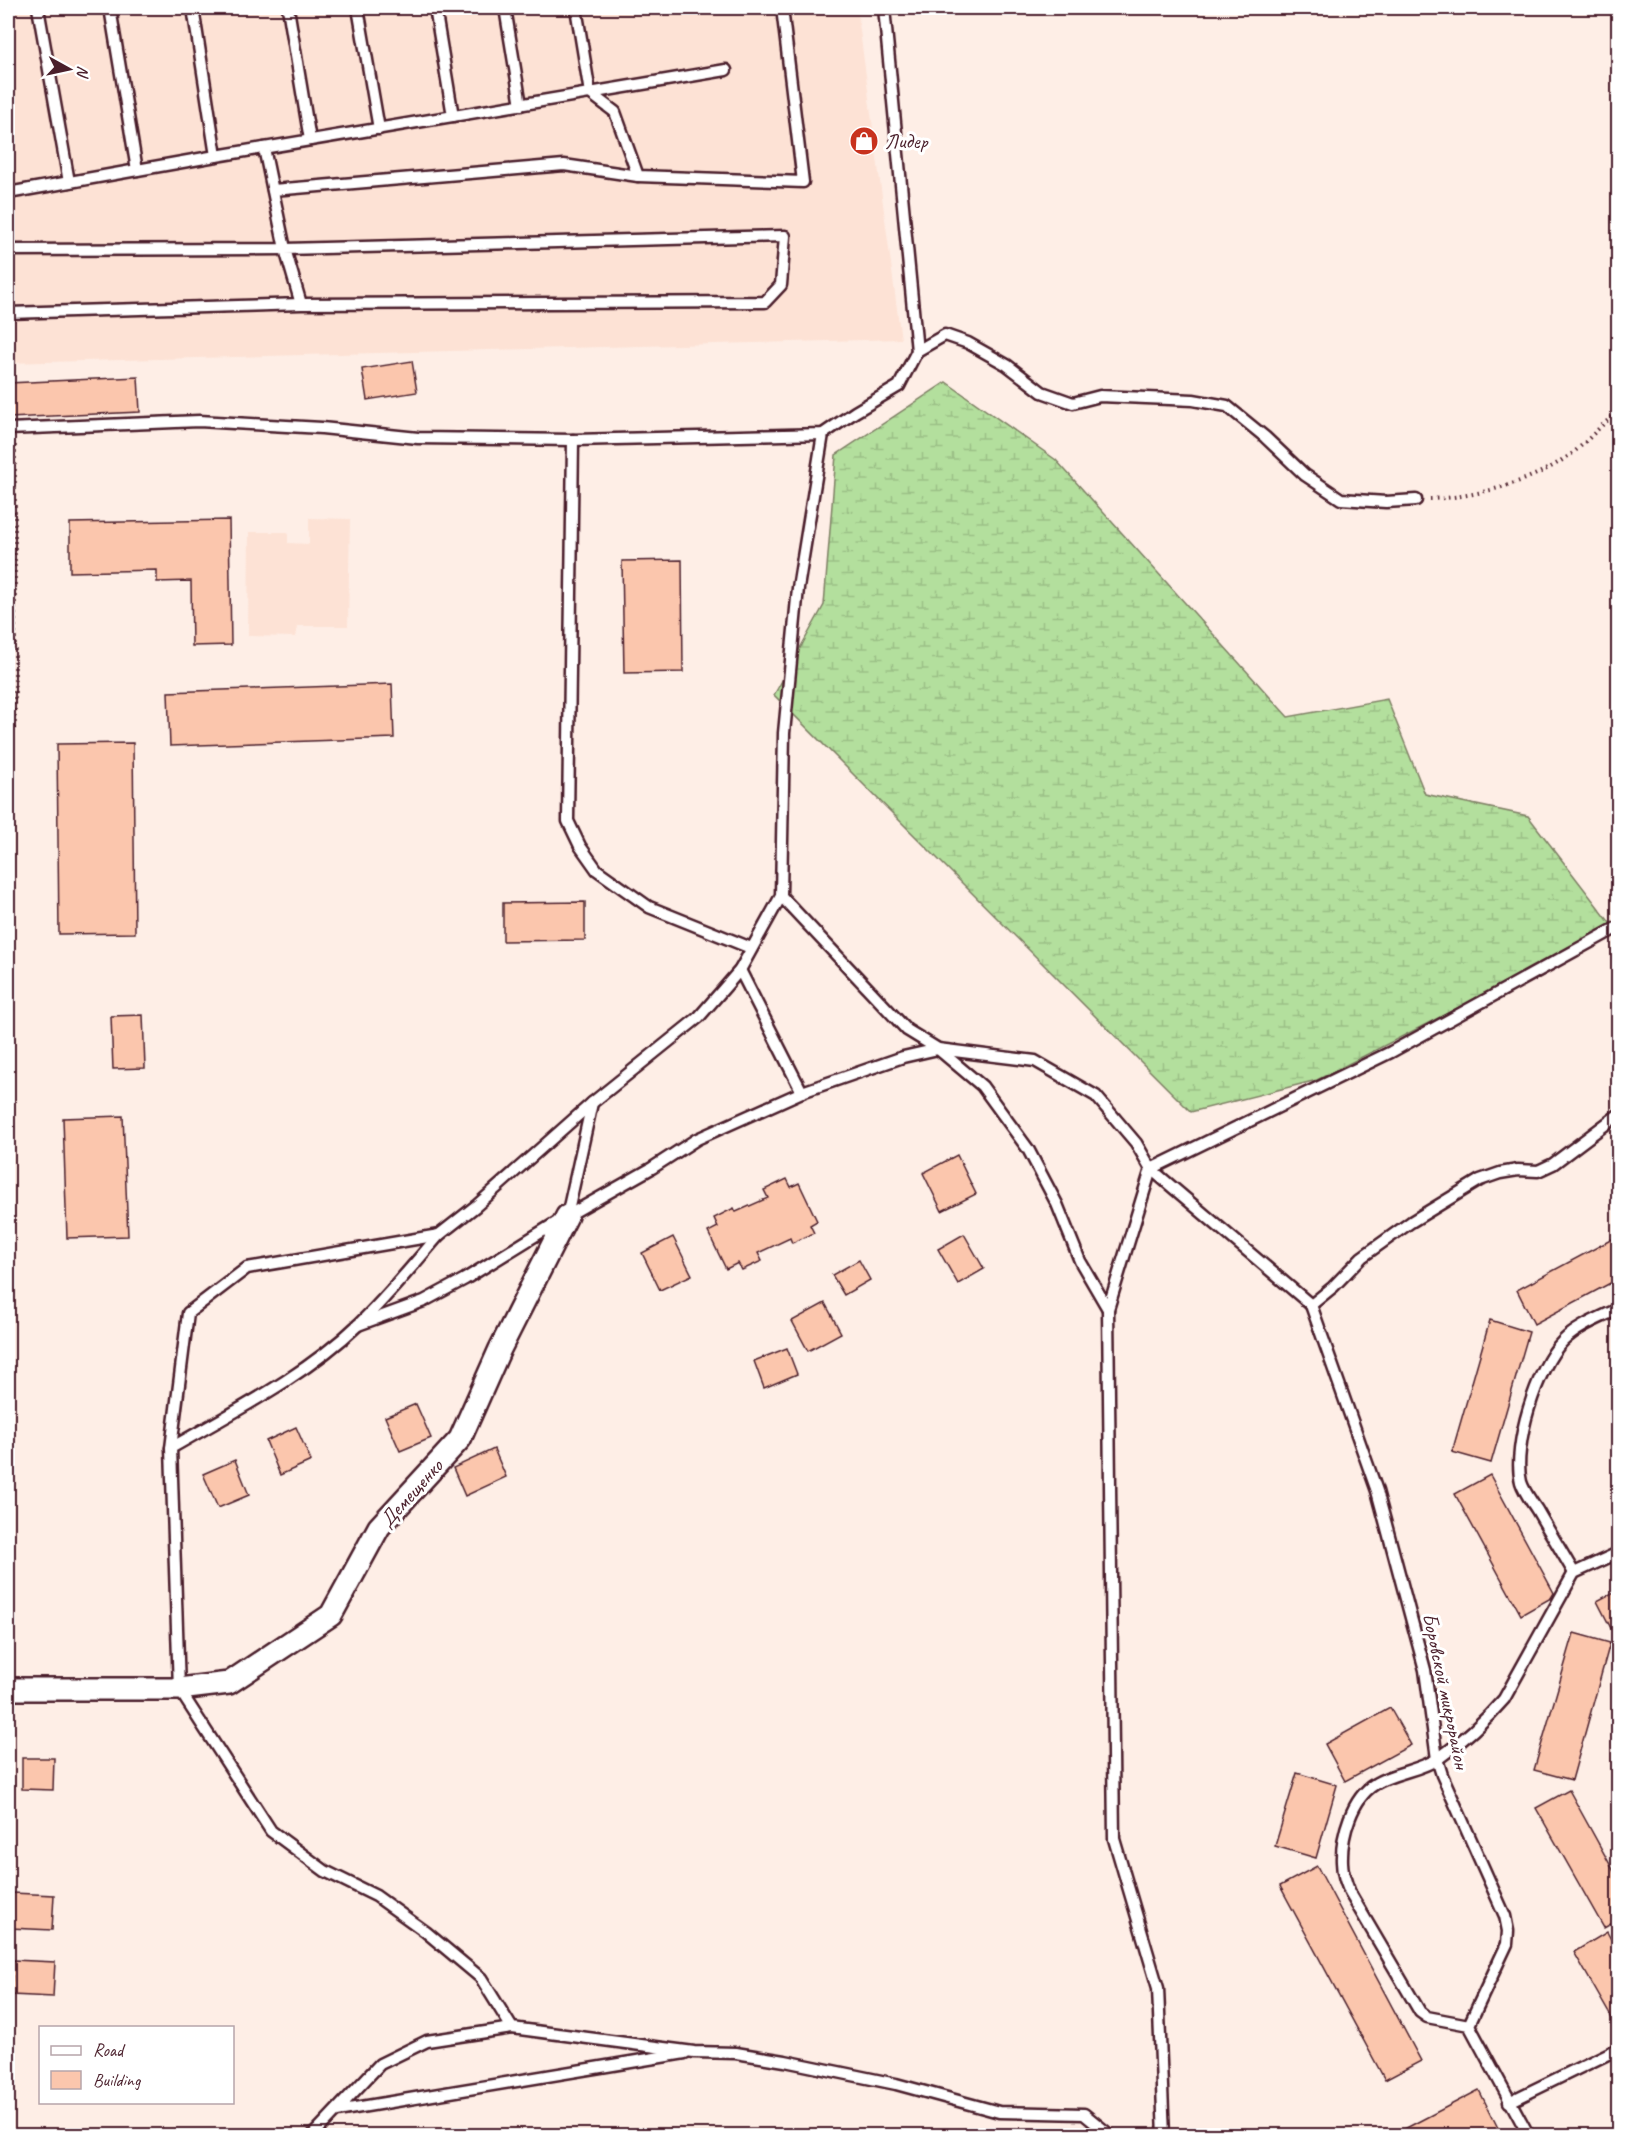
<svg xmlns="http://www.w3.org/2000/svg" width="1626" height="2143" viewBox="0 0 1626 2143" font-family="Caveat,sans-serif">
<style>
.built{fill:#fde2d5}
.wetland{fill:url(#wetland-marsh);stroke:#7e7f64;stroke-width:1.5}
.building{fill:#fbc6ad;stroke:#4a1f2b;stroke-width:1.5}
.lines{fill:none;stroke-linecap:round;stroke-linejoin:round}
.lane-casing{stroke:#4a1f2b;stroke-width:15}
.street-casing{stroke:#4a1f2b;stroke-width:26}
.path{stroke:#4a1f2b;stroke-width:4;stroke-dasharray:1.5 4.5;stroke-linecap:butt}
.lane{stroke:#fff;stroke-width:10}
.street{stroke:#fff;stroke-width:21}
.labels{text-anchor:middle;dominant-baseline:central;stroke-width:6;stroke-linejoin:round;paint-order:stroke}
.poi-label{font-size:21px;fill:#4a1f2b;stroke:#fff;text-anchor:start}
.street-label{font-size:21px;fill:#4a1f2b;stroke:#fff}
</style>
<defs>
<pattern id="wetland-marsh" width="20" height="14" patternUnits="userSpaceOnUse" patternTransform="scale(1.5)"><rect width="20" height="14" fill="#b3df9d"/><path d="M1 5h8M5 5V1M11 12h8M15 12V8" fill="none" stroke="#9bbf87"/></pattern>
</defs>
<rect width="100%" height="100%" fill="#feeee6"/>
<filter id="ink" filterUnits="userSpaceOnUse"><feTurbulence type="fractalNoise" baseFrequency=".0167" numOctaves="2"/><feDisplacementMap in="SourceGraphic" scale="12" xChannelSelector="R" yChannelSelector="G"/><feConvolveMatrix kernelMatrix="1 2 1 2 8 2 1 2 1" color-interpolation-filters="sRGB"/></filter>
<g filter="url(#ink)">
<g class="built">
<polygon points="8,8 857,8 901,339 8,363"/>
<polygon points="309,518 350,519 348,626 297,626 296,637 248,636 249,532 288,532 288,543 309,544"/>
</g>
<polygon class="wetland" points="946,382 1056,460 1288,717 1387,699 1425,794 1528,816 1614,928 1317,1080 1191,1112 774,695 824,605 836,455"/>
<g class="building">
<polygon points="412,361 417,392 367,400 362,369"/>
<polygon points="138,377 140,412 8,418 8,383"/>
<polygon points="229,520 231,645 192,646 191,581 157,582 157,570 70,572 70,523"/>
<polygon points="682,560 683,672 624,673 622,561"/>
<polygon points="392,684 394,738 170,746 168,692"/>
<polygon points="133,743 135,933 59,934 57,744"/>
<polygon points="585,902 585,940 503,941 503,903"/>
<polygon points="143,1015 145,1068 113,1069 111,1016"/>
<polygon points="123,1116 128,1236 67,1238 63,1118"/>
<polygon points="957,1155 976,1194 942,1211 923,1173"/>
<polygon points="787,1179 791,1187 799,1183 817,1221 810,1225 814,1233 792,1243 790,1238 758,1253 762,1261 742,1270 738,1263 726,1269 708,1232 718,1227 714,1218 734,1208 736,1212 768,1198 764,1190"/>
<polygon points="964,1234 984,1269 958,1284 938,1249"/>
<polygon points="1618,1236 1618,1279 1534,1324 1517,1290"/>
<polygon points="673,1237 692,1275 660,1290 642,1253"/>
<polygon points="859,1260 870,1280 844,1295 832,1275"/>
<polygon points="825,1303 841,1333 808,1351 792,1321"/>
<polygon points="1490,1320 1529,1332 1491,1463 1452,1452"/>
<polygon points="787,1348 797,1374 764,1388 754,1361"/>
<polygon points="416,1404 431,1438 400,1451 385,1417"/>
<polygon points="296,1427 311,1461 280,1475 266,1441"/>
<polygon points="494,1449 506,1477 465,1496 453,1468"/>
<polygon points="235,1460 249,1495 218,1508 203,1474"/>
<polygon points="1490,1475 1554,1593 1551,1598 1521,1615 1455,1494"/>
<polygon points="1618,1590 1618,1642 1597,1601"/>
<polygon points="1574,1633 1610,1643 1572,1780 1534,1770"/>
<polygon points="1390,1708 1411,1745 1345,1781 1325,1744"/>
<polygon points="22,1758 54,1758 53,1790 22,1789"/>
<polygon points="1297,1773 1337,1785 1316,1858 1275,1846"/>
<polygon points="1569,1790 1618,1879 1618,1920 1604,1928 1536,1808"/>
<polygon points="1317,1866 1421,2061 1385,2080 1280,1886"/>
<polygon points="12,1893 54,1895 52,1930 10,1928"/>
<polygon points="1607,1932 1618,1952 1618,2029 1574,1952"/>
<polygon points="13,1960 55,1962 53,1997 11,1995"/>
<polygon points="1479,2090 1502,2136 1391,2136"/>
</g>
<g class="lines">
<g class="lane-casing">
<g id="lane">
<polyline points="38,8 69,182"/>
<polyline points="110,8 137,170"/>
<polyline points="193,8 216,156 726,70"/>
<polyline points="288,8 310,140"/>
<polyline points="358,8 379,129"/>
<polyline points="435,8 453,116"/>
<polyline points="505,8 521,105"/>
<polyline points="576,8 590,93 615,112 638,176 803,182 782,8"/>
<polyline points="884,8 917,351"/>
<polyline points="273,190 564,165 638,176"/>
<polyline points="8,193 216,156"/>
<polyline points="8,250 285,249 264,148"/>
<polyline points="8,313 301,304 765,302 781,285 785,236 285,249 301,304"/>
<polyline points="8,429 199,421 322,428 418,438 573,440 823,434 855,412 899,386 917,351 945,335 968,343 1007,365 1042,392 1073,403 1100,396 1193,400 1227,406 1265,437 1305,475 1341,499 1386,502 1416,500"/>
<polyline points="823,434 798,588 784,733 781,896 907,1030 938,1049 1035,1061 1096,1096 1136,1143 1151,1169 1311,1305"/>
<polyline points="573,440 568,821 580,846 597,870 649,907 751,948"/>
<polyline points="781,896 740,970 699,1017 592,1103 476,1206 439,1235 247,1268 188,1313 171,1448 179,1689 271,1831 325,1871 376,1896 426,1932 481,1978 512,2028 694,2052 736,2053 785,2061 896,2084 999,2112 1084,2114 1111,2136"/>
<polyline points="740,970 802,1092"/>
<polyline points="567,1216 592,1103"/>
<polyline points="1311,1305 1377,1491 1425,1670 1437,1759 1442,1775 1505,1916 1508,1931 1507,1944 1469,2025 1529,2136"/>
<polyline points="1311,1305 1333,1287 1362,1257 1411,1222 1480,1180 1500,1173 1518,1170 1538,1171 1553,1164 1618,1115"/>
<polyline points="358,1325 424,1301 465,1279 567,1216 652,1168 697,1139 802,1092 903,1057 938,1049 982,1086 1028,1149 1057,1204 1080,1261 1108,1309"/>
<path d="M171,1448C235,1411 305,1376 359,1324C388,1296 413,1265 439,1235"/>
<path d="M1574,1573C1562,1552 1549,1531 1537,1510C1532,1502 1524,1492 1521,1482C1512,1447 1537,1367 1563,1341C1578,1326 1600,1318 1618,1309"/>
<path d="M1469,2025L1427,2017L1420,2012L1350,1893C1346,1883 1342,1873 1342,1862C1341,1836 1352,1798 1375,1784C1394,1772 1420,1771 1439,1758C1463,1741 1485,1721 1504,1699L1574,1573L1618,1553"/>
<polyline points="1509,2102 1618,2049"/>
<polyline points="337,2111 685,2053"/>
<polyline points="312,2136 380,2064 427,2041 512,2028"/>
<polyline points="1164,2136 1158,1988 1114,1839 1108,1309 1151,1169 1391,1052 1618,927"/>
</g>
</g>
<g class="street-casing">
<polyline id="street" points="8,1689 179,1689 229,1683 331,1615 379,1527 460,1439 500,1349 567,1216"/>
</g>
<g class="path">
<path d="M1430,499C1477,497 1530,483 1570,455C1587,443 1600,424 1618,413"/>
<polyline points="8,752 15,724 15,442"/>
</g>
<use href="#lane" class="lane"/>
<use href="#street" class="street"/>
</g>
</g>
<defs>
<g id="shop-disc" transform="scale(1.5)"><circle r="9.5" fill="#c8321e" stroke="#fff"/><path d="M-5-2.5h2.3a2.7 3.5 0 0 1 5.4 0H5L5.5 6h-11ZM-1.5-2.5h3a1.5 2.3 0 0 0-3 0Z" fill="#fff"/></g>
</defs>
<g fill-rule="evenodd">
<use href="#shop-disc" x="864" y="141"/>
</g>
<g class="labels">
<g class="poi-label">
<text x="885" y="141">Лидер</text>
</g>
<g class="street-label">
<text transform="translate(411 1493) rotate(-48)">Демещенко</text>
<text transform="translate(1446 1691) rotate(78)">Боровской микрорайон</text>
</g>
</g>
<rect width="1626" height="2143" fill="none" stroke="#fff" stroke-width="30"/>
<rect x="15" y="15" width="1596" height="2113" fill="none" stroke="#4a1f2b" stroke-width="2" filter="url(#ink)"/>
<rect x="39" y="2026" width="195" height="78" fill="#ffffff" stroke="#b7a5aa" stroke-width="1.5"/>
<rect x="51" y="2046" width="30" height="9" fill="#ffffff" stroke="#b7a5aa" stroke-width="1.5"/>
<text x="93" y="2056" font-size="18" fill="#4a1f2b">Road</text>
<rect x="51" y="2071" width="30" height="18" fill="#fbc6ad" stroke="#b7a5aa" stroke-width="1.5"/>
<text x="93" y="2086" font-size="18" fill="#4a1f2b">Building</text>
<g transform="translate(69 69) rotate(98)" stroke="#ffffff" stroke-width="4.5" paint-order="stroke">
<path d="M0-4.5L10 22L0 15L-10 22Z" fill="#4a1f2b"/>
<text y="-9" font-size="16" font-weight="bold" text-anchor="middle" fill="#4a1f2b">N</text>
</g>
</svg>
